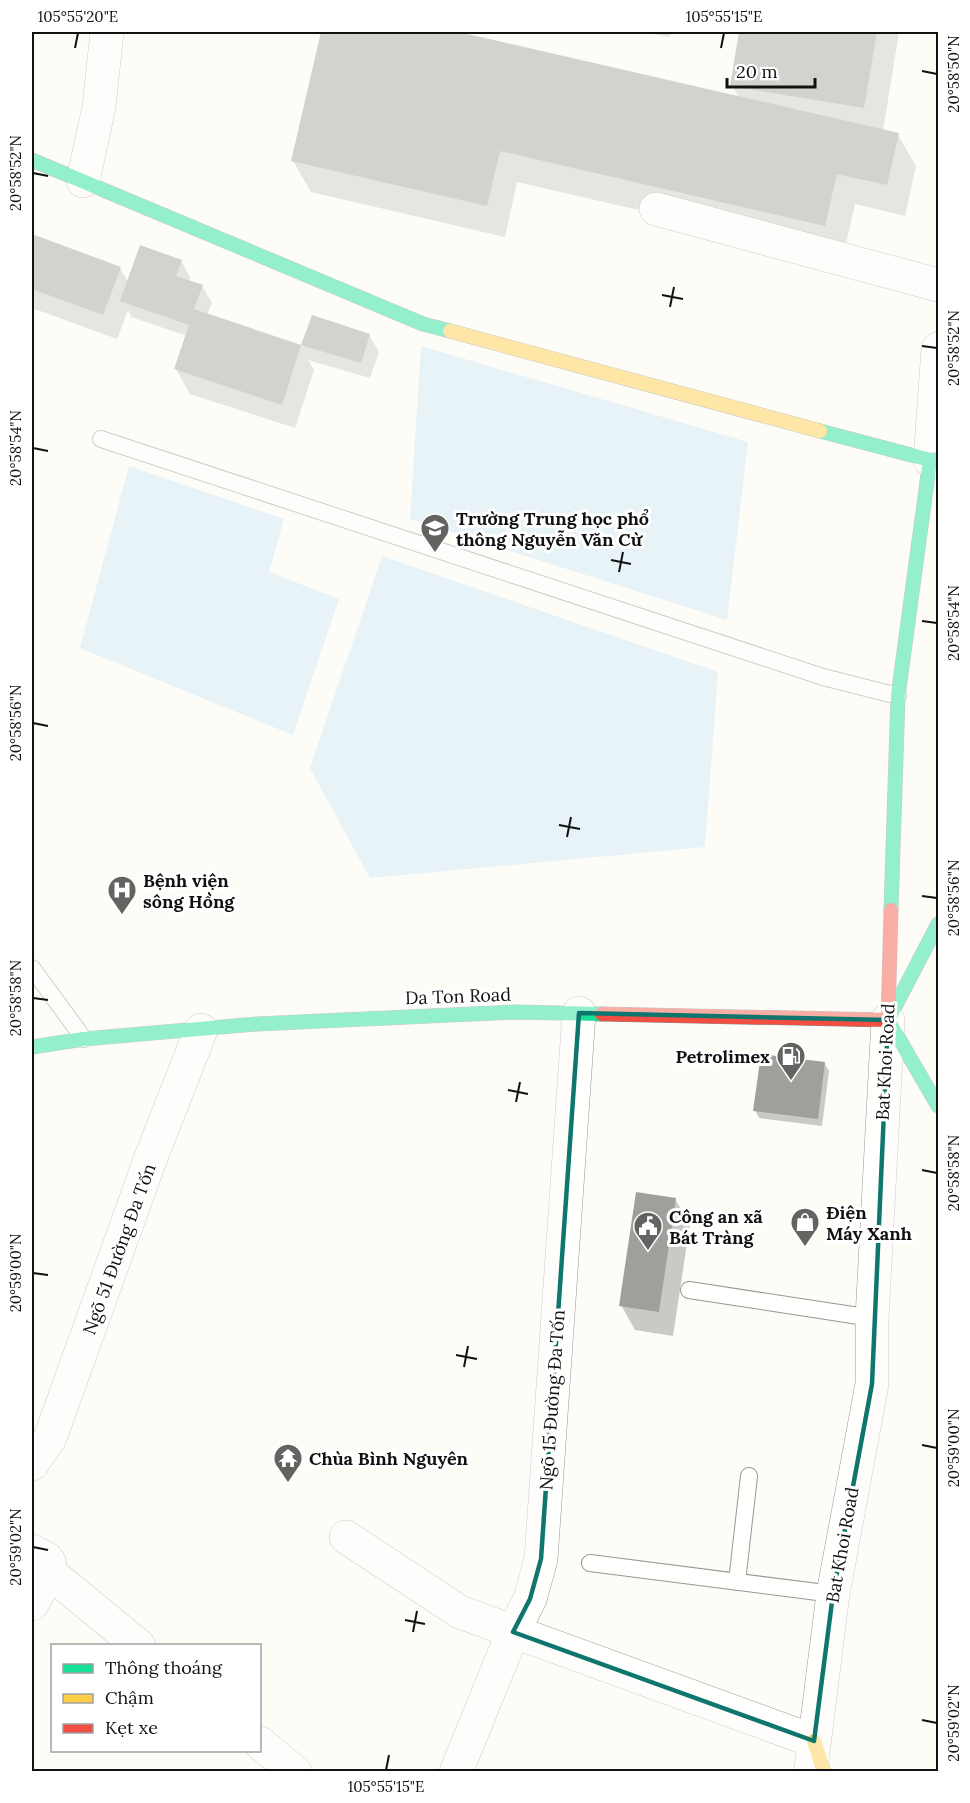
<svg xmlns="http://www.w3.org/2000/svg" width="970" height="1803" viewBox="0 0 970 1803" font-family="Lora,serif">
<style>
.water{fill:#cde8f7}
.shadow{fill:#0003}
.building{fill:#a19f9c}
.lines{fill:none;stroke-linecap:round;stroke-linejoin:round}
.lane-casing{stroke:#979795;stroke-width:18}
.street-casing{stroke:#979795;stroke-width:34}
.fast-casing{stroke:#8e8d8b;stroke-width:15}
.slow-casing{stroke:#8e8d8b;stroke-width:15}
.jam-casing{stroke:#8e8d8b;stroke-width:15}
.lane{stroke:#fffffe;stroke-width:16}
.street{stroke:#fffffe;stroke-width:33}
.fast{stroke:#16e098;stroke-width:14}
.slow{stroke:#ffcf43;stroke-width:14}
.jam{stroke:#f24e42;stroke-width:14}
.marked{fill:none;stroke:#0f766e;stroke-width:4.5;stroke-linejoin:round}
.ticks{fill:none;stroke:#111;stroke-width:2}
.labels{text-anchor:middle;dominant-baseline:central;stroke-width:6;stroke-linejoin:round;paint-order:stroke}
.poi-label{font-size:18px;font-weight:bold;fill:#111;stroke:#fff;text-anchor:start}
.street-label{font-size:18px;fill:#111;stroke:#fff}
.neatline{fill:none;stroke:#111;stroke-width:2}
.ticks-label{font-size:15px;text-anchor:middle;fill:#111}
</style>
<rect width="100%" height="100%" fill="#fdfcf7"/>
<g class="water">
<polygon points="421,346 748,442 727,620 410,519"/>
<polygon points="129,466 284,519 269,572 339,599 293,735 80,648"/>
<polygon points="382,556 718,672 705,847 370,878 310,768"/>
</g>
<g class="shadow">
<polygon points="323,32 452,32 739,98 732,85 741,32 899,32 883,131 898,135 916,166 905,216 855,204 843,257 517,182 505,237 311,192 293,161"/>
<polygon points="641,32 671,32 670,37"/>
<polygon points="32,236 120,268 128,282 181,261 190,277 189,282 202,286 212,303 207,315 303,347 303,345 369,335 379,352 370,378 308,360 314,370 295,428 190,394 176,369 187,336 131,317 128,310 117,339 32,308"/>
<polygon points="824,1063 829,1071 822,1126 759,1118 755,1110"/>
<polygon points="675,1199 690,1224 673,1336 635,1330 621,1305"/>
</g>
<g class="building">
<polygon points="321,32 459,32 899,133 887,185 837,174 825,226 500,151 487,206 291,161"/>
<polygon points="739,32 877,32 864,108 730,86"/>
<polygon points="32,234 121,267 103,315 32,289"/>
<polygon points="140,245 182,260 176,276 203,285 194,309 301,345 282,405 174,369 189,325 120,301"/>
<polygon points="312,315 370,334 361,363 301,345"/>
<polygon points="761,1054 825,1062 818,1119 753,1111"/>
<polygon points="636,1192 676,1198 659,1312 619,1306"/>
</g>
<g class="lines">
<g class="lane-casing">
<g id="lane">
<polyline points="101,439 823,677 898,696"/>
<polyline points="32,968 84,1039"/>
<polyline points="689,1290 872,1318"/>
<polyline points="590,1563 833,1594"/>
<polyline points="737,1582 749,1476"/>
</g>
</g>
<g class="street-casing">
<g id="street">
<polyline points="83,181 99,107 107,32"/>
<polyline points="656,209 938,285"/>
<polyline points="930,460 938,349"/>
<polyline points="32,1464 50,1438 150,1160 201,1030"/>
<polyline points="346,1537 460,1612 814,1741"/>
<path d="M32,1551C36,1554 45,1556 48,1560C55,1568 36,1595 32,1604"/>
<polyline points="49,1572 139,1646"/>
<polyline points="260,1743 295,1772"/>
<polyline points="811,1769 833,1594 872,1384 872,1318 888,1020"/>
<polyline points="456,1772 513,1632 530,1599 541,1559 579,1013"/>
</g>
</g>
<g class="fast-casing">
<g id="fast">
<polyline points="32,160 423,324 450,331"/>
<polyline points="820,431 930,460 898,696 891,910"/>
<polyline points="930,460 938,459"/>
<polyline points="938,924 888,1020 938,1106"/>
<polyline points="32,1047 84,1039 257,1024 516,1012 602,1014"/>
</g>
</g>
<g class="slow-casing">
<g id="slow">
<polyline points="450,331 820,431"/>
<polyline points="814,1741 824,1772"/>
</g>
</g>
<g class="jam-casing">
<polyline id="jam" points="602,1014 888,1020 891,910"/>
</g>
<use href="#lane" class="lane"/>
<use href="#street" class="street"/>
<use href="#fast" class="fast"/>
<use href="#slow" class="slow"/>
<use href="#jam" class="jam"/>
</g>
<path d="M0 0H970V1803H0ZM579,1013L888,1020L872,1384L833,1594L814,1741L513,1632L530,1599L541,1559Z" fill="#fdfcf7" fill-opacity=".55" fill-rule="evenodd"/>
<path class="marked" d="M579,1013L888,1020L872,1384L833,1594L814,1741L513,1632L530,1599L541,1559Z"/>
<path class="ticks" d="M75,48L78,33M721,48L724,33M922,71L937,74M33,173L48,176M662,295L683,299M670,307L674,287M922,346L937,348M33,448L48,451M611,560L631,564M619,572L623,552M922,621L937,623M33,723L48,726M559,825L580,829M567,837L571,817M922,896L937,898M33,998L48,1000M508,1090L528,1094M516,1102L520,1082M922,1170L937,1173M33,1273L48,1275M456,1355L477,1359M464,1367L468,1346M922,1445L937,1448M33,1547L48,1550M405,1620L425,1624M413,1632L417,1611M922,1720L937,1723M386,1770L389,1755"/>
<defs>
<g id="school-pin" transform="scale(1.5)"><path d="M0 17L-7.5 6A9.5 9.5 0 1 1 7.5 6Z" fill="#646362" stroke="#fff"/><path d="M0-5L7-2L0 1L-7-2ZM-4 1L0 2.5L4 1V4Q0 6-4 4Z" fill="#fff"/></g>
<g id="hospital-pin" transform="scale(1.5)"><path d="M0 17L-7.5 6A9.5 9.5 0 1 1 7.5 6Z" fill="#646362" stroke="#fff"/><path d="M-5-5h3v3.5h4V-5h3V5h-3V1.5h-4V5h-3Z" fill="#fff"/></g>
<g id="fuel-pin" transform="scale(1.5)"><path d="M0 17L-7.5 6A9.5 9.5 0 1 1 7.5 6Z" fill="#646362" stroke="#fff"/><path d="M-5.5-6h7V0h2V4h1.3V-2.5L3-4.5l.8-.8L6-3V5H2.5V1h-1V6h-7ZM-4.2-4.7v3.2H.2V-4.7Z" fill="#fff"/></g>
<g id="shop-pin" transform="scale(1.5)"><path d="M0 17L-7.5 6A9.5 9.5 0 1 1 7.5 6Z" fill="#646362" stroke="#fff"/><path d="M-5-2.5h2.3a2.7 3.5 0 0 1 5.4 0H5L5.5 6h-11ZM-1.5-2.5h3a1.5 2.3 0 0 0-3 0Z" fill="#fff"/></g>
<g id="civic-pin" transform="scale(1.5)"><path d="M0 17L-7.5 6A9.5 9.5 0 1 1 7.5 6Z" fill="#646362" stroke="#fff"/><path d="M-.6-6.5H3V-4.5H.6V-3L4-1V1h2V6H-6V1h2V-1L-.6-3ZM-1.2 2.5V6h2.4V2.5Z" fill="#fff"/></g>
<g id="temple-pin" transform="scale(1.5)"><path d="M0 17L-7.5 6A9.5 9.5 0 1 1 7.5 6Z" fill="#646362" stroke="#fff"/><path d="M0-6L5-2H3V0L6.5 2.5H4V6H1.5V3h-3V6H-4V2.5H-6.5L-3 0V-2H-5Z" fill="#fff"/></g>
</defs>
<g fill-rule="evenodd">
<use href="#school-pin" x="435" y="528"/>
<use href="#hospital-pin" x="122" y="890"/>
<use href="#fuel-pin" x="791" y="1056"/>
<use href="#shop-pin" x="805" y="1222"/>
<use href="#civic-pin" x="648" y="1226"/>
<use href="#temple-pin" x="288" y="1458"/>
</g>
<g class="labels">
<g class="poi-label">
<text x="456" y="518">Trường Trung học phổ<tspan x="456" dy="21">thông Nguyễn Văn Cừ</tspan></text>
<text x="143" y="880">Bệnh viện<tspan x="143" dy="21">sông Hồng</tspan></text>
<text x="770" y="1056" text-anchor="end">Petrolimex</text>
<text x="826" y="1212">Điện<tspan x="826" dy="21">Máy Xanh</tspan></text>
<text x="669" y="1216">Công an xã<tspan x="669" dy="21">Bát Tràng</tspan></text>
<text x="309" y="1458">Chùa Bình Nguyên</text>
</g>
<g class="street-label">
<text transform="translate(458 996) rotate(-2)">Da Ton Road</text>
<text transform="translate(885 1062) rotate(-87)">Bat Khoi Road</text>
<text transform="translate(119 1249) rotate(-70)">Ngõ 51 Đường Đa Tốn</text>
<text transform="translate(552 1400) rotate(-86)">Ngõ 15 Đường Đa Tốn</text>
<text transform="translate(842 1545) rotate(-80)">Bat Khoi Road</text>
</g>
</g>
<rect width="970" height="1803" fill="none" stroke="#ffffff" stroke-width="66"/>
<rect x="51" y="1644" width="210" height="108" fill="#ffffff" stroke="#a0a0a0" stroke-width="1.5"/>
<rect x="63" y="1664" width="30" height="9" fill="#16e098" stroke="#a0a0a0" stroke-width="1.5"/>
<text x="105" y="1674" font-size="18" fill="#111111">Thông thoáng</text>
<rect x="63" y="1694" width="30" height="9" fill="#ffcf43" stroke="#a0a0a0" stroke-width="1.5"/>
<text x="105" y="1704" font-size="18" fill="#111111">Chậm</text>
<rect x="63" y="1724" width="30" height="9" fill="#f24e42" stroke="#a0a0a0" stroke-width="1.5"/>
<text x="105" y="1734" font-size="18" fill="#111111">Kẹt xe</text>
<path d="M727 78v9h88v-9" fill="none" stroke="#111111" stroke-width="3"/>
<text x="736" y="78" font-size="18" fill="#111111" stroke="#ffffff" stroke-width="4.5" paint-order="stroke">20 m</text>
<rect x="33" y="33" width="904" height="1737" class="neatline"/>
<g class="ticks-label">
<text x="78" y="22">105°55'20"E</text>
<text x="724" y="22">105°55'15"E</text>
<text transform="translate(954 74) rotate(-90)" y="5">20°58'50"N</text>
<text transform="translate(16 173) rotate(-90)" y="5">20°58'52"N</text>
<text transform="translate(954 348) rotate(-90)" y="5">20°58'52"N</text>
<text transform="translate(16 448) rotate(-90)" y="5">20°58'54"N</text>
<text transform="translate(954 623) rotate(-90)" y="5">20°58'54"N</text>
<text transform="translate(16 723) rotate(-90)" y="5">20°58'56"N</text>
<text transform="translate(954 898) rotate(-90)" y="5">20°58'56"N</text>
<text transform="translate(16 998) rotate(-90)" y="5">20°58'58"N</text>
<text transform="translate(954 1173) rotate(-90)" y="5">20°58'58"N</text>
<text transform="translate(16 1273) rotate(-90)" y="5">20°59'00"N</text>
<text transform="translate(954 1448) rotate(-90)" y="5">20°59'00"N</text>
<text transform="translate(16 1547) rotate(-90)" y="5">20°59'02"N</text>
<text transform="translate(954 1723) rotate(-90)" y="5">20°59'02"N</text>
<text x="386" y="1792">105°55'15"E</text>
</g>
</svg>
